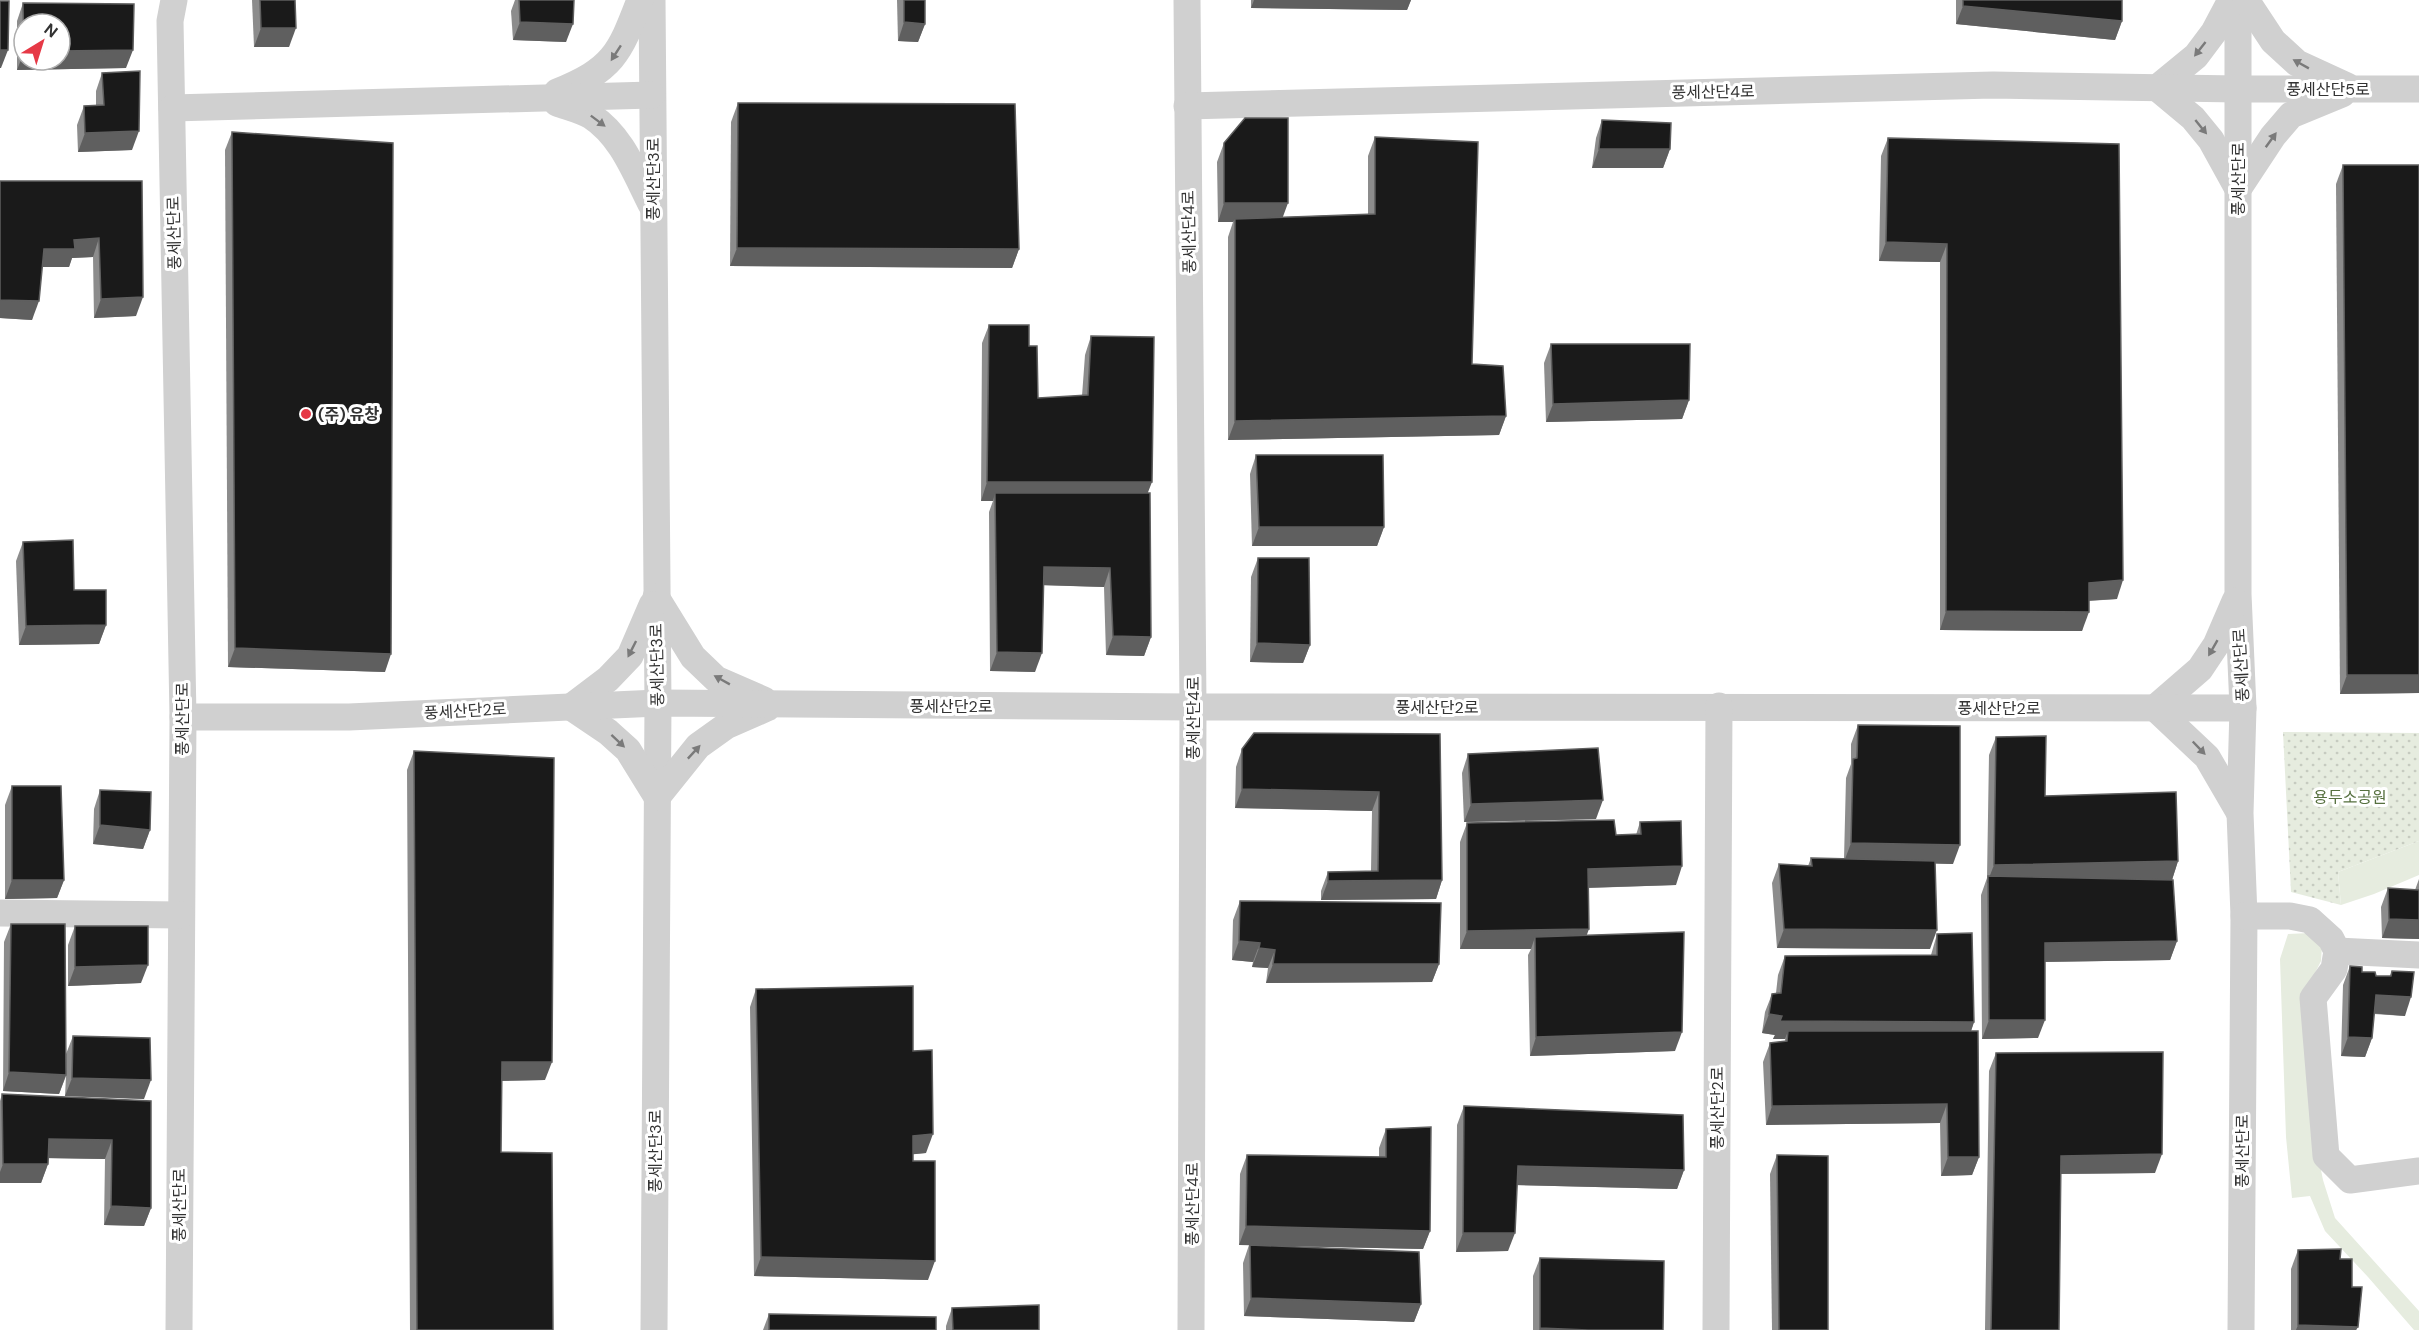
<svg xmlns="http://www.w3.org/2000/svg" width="2419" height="1330" viewBox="0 0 2419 1330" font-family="'DM Sans','Noto Sans KR',sans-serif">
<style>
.grass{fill:#e6ecdf}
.park{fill:url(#park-dots)}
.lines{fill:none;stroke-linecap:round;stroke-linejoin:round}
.minor{stroke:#d0d0d0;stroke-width:27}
.wall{fill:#8c8c8c}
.shaded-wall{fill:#5f5f5f}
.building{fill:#1a1a1a;stroke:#5f5f5f;stroke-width:1.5}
.oneway{fill:#7a7a7a}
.poi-dot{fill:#e63946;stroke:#fff;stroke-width:2}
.labels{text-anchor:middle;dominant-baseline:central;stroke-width:6;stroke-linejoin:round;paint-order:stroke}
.street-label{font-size:16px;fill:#333;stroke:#fff}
.poi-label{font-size:16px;font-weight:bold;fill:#333;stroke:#fff;text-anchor:start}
.park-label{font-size:16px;fill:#56703f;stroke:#fff}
</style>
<defs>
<pattern id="park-dots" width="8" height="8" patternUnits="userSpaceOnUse" patternTransform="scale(1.5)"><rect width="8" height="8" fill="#e6ecdf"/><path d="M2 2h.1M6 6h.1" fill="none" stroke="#c6cbc0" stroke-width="1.8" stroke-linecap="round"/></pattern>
</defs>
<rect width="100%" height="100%" fill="#fff"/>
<g class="grass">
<polygon points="2419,841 2419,875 2374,894 2341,905 2338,872"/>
<polygon points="2310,933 2322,946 2321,961 2313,977 2316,1145 2323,1180 2335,1218 2419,1311 2419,1330 2414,1330 2368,1277 2325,1231 2310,1196 2292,1198 2286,1137 2280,959 2288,934"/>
</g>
<polygon class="park" points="2283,732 2419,733 2419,841 2338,872 2341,905 2291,892"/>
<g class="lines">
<g class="minor">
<polyline points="174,0 170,21 183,717 179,1330"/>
<polyline points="652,0 658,703 654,1330"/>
<polyline points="1187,0 1193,707 1191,1330"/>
<polyline points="2231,0 2214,32 2196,56 2157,88 2193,118 2211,140 2238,189 2273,136 2291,115 2342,94"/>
<polyline points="2238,0 2238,594 2243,708 2240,813 2244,916 2241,1330"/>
<polyline points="2246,0 2273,41 2297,63 2347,86"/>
<path d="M557,92C613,69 619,55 640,0"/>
<path d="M557,103C568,107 581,110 591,116C622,136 635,173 651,204"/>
<polyline points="1187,106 1993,85 2238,89 2419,89"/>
<polyline points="172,108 652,95"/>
<polyline points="656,597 693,657 716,679 764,700"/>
<polyline points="2235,601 2216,645 2200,669 2155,708 2207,757 2239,812"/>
<polyline points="652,605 630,656 608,679 571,707 608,732 628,750 657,797 698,746 726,726 767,708"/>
<polyline points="183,717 349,717 658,703 1193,707 2243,708"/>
<polyline points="0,913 181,915"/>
<polyline points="2244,916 2290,916 2310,920 2331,939 2337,951 2334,969 2313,998 2326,1156 2350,1180 2419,1171"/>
<polyline points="2337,951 2419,955"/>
<polyline points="1716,1330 1719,706"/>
</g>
</g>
<g class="wall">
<polygon points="252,0 295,0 289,47 254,47"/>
<polygon points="515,0 574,0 566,42 513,40 511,11"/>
<polygon points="897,0 925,0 925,24 918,42 898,41"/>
<polygon points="1251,0 1411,0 1407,10 1251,8"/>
<polygon points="1956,0 2122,0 2122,21 2115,40 1956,24"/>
<polygon points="23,3 126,68 17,70 17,21"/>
<polygon points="102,73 132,150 78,152 77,125 84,106 96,105 96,91"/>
<polygon points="738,103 1019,249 1012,268 730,266 731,122"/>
<polygon points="1602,120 1670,149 1663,168 1592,168 1596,138"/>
<polygon points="232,132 385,672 228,667 225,150"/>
<polygon points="1375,137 1472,364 1506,416 1499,435 1228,440 1228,237 1233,222 1218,222 1217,162 1224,143 1283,217 1368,214 1368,156"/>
<polygon points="1888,138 2119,144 2117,599 2089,601 2082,631 1940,630 1940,262 1879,261 1881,156"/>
<polygon points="2343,165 2419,693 2340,694 2336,184"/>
<polygon points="0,181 142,181 136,316 94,318 93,257 72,258 69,267 42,267 32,320 0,318"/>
<polygon points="989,325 1029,346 1038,398 1082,396 1085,355 1091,336 1148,493 1151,637 1144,656 1106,655 1104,587 1043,585 1035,672 990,671 989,512 993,501 981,501 982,343"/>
<polygon points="1551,344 1689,400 1682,419 1546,422 1544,363"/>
<polygon points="1256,455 1384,527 1377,546 1252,546 1250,474"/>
<polygon points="23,542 106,625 99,644 19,645 16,561"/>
<polygon points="1258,558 1310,645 1303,663 1250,662 1251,577"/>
<polygon points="1858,725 1953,864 1935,863 1930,949 1777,948 1772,883 1779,864 1808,866 1811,858 1844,859 1846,778 1851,764 1851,744"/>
<polygon points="1440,734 1442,880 1436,899 1321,900 1321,891 1328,872 1371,871 1372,811 1235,808 1236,767 1242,749"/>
<polygon points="1996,737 2045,796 2178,861 2172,880 2177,941 2170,960 2045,962 2038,1038 1982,1039 1981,895 1987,878 1989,755"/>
<polygon points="414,751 545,1080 502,1081 501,1152 553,1330 410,1330 407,770"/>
<polygon points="1468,754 1596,819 1464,822 1462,773"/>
<polygon points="12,786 64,880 57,898 5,899 5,805"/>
<polygon points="100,790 150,830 143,849 93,844 94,809"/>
<polygon points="1640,822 1676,885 1588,888 1586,935 1675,1051 1530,1056 1528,955 1531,949 1460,949 1460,842 1467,823 1616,835 1636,835"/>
<polygon points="2419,879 2419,939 2382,938 2381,907 2388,888 2415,890"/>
<polygon points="1240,901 1439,964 1432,982 1266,983 1268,968 1252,967 1253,962 1232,960 1233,920"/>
<polygon points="11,924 66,1069 66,1054 73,1036 144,1099 65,1096 66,1076 59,1094 3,1091 4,942"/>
<polygon points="75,926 141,983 68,986 68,945"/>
<polygon points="1937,934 1974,1022 1971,1031 1979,1157 1972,1175 1941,1176 1940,1123 1766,1125 1763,1062 1770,1043 1785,1042 1785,1039 1773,1039 1775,1035 1762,1033 1765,1012 1772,994 1776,993 1778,975 1785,956 1931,955"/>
<polygon points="2350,966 2362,972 2376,976 2390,976 2392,971 2405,1016 2374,1014 2372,1038 2365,1057 2341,1056 2343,985"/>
<polygon points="756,989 913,1051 926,1153 913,1154 913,1161 928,1280 754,1276 750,1007"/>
<polygon points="1996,1053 2155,1173 2061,1174 2059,1330 1985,1330 1989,1071"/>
<polygon points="2,1094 151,1101 151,1208 144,1226 104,1225 105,1159 48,1158 48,1164 41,1183 0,1183 0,1101"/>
<polygon points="1464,1106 1684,1170 1677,1189 1517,1185 1508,1251 1456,1252 1457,1125"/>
<polygon points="1386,1129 1430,1231 1423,1249 1285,1246 1421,1304 1414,1322 1244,1316 1243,1263 1249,1245 1239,1245 1240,1174 1247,1155 1379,1157 1379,1148"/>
<polygon points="1777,1155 1828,1330 1772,1330 1770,1174"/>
<polygon points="2298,1250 2340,1259 2352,1287 2358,1327 2356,1330 2291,1330 2291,1269"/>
<polygon points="1540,1258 1663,1330 1533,1330 1533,1276"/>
<polygon points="952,1308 1039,1330 946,1330 946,1326"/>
<polygon points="769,1314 936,1330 763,1330"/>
</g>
<g class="shaded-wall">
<polygon points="1254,0 1411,0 1407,10 1251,8"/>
<polygon points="1963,6 2122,21 2115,40 1956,24"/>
<polygon points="520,22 573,24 566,42 513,40"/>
<polygon points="904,22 925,24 918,42 898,41"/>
<polygon points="261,28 296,28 289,47 254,47"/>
<polygon points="0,50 8,50 1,68 0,68"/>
<polygon points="133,50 126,68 17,70 24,52 24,60 60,60 60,51"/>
<polygon points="139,131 132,150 78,152 85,133"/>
<polygon points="1599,149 1670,149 1663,168 1592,168"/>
<polygon points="1224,203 1288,203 1281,222 1235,219 1233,222 1218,222"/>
<polygon points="99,238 93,257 72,258 69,267 37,267 44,249 74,240"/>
<polygon points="1886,242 1947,244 1940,262 1879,261"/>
<polygon points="737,248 1019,249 1012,268 730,266"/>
<polygon points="143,297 136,316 94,318 101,299"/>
<polygon points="0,300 39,301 32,320 0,318"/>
<polygon points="1689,400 1682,419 1546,422 1553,404"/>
<polygon points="1506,416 1499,435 1228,440 1235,421"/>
<polygon points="987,482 1152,482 1145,500 995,493 993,501 981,501"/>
<polygon points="1259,527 1384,527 1377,546 1252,546"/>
<polygon points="1044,567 1110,568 1104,587 1037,585"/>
<polygon points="2123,580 2117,599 2082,601 2089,583"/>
<polygon points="1946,611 2089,612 2082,631 1940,630"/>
<polygon points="106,625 99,644 19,645 26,626"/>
<polygon points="1113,636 1151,637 1144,656 1106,655"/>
<polygon points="1257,643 1310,645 1303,663 1250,662"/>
<polygon points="235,648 391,654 385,672 228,667"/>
<polygon points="997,652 1042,653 1035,672 990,671"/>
<polygon points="2347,675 2419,675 2419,693 2340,694"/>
<polygon points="1242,789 1379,792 1372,811 1235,808"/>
<polygon points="1603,800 1596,819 1464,822 1471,804"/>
<polygon points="100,825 150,830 143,849 93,844"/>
<polygon points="1851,843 1960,845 1953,864 1844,862"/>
<polygon points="2178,861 2172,880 1987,883 1994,865"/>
<polygon points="1682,866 1676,885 1581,888 1588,869"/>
<polygon points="12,880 64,880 57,898 5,899"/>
<polygon points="1442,880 1436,899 1321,900 1328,881"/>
<polygon points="2389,919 2419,920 2419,939 2382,938"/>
<polygon points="1589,929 1582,948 1535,937 1531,949 1460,949 1467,931"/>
<polygon points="1784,929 1937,930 1930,949 1777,948"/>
<polygon points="1239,941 1260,943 1253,962 1232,960"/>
<polygon points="2177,941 2170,960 2038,962 2045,943"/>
<polygon points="1259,948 1275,950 1268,968 1252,967"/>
<polygon points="1273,964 1439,964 1432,982 1266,983"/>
<polygon points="148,965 141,983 68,986 75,967"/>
<polygon points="2376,995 2411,997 2405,1016 2369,1013"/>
<polygon points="1769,1014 1974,1022 1968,1040 1788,1031 1785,1039 1773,1039 1775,1035 1762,1033"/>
<polygon points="1989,1020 2045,1020 2038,1038 1982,1039"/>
<polygon points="1682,1032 1675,1051 1530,1056 1536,1037"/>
<polygon points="2348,1037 2372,1038 2365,1057 2341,1056"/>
<polygon points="502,1062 552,1062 545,1080 495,1081"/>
<polygon points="9,1072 66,1075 59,1094 3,1091"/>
<polygon points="72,1078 151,1080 144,1099 65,1096"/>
<polygon points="1947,1104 1940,1123 1766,1125 1772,1106"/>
<polygon points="933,1134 926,1153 906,1155 913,1136"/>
<polygon points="49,1139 112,1140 105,1159 42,1158"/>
<polygon points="2162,1154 2155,1173 2054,1174 2061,1156"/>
<polygon points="1948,1157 1979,1157 1972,1175 1941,1176"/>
<polygon points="3,1164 48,1164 41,1183 0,1183 0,1172"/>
<polygon points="1518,1166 1684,1170 1677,1189 1512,1185"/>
<polygon points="111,1206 151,1208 144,1226 104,1225"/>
<polygon points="1246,1226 1430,1231 1423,1249 1239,1245"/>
<polygon points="1463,1233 1515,1233 1508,1251 1456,1252"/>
<polygon points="761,1257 935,1261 928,1280 754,1276"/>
<polygon points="1251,1298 1421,1304 1414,1322 1244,1316"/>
<polygon points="2298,1325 2358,1327 2356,1330 2296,1330"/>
<polygon points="1540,1328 1588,1330 1539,1330"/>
</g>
<g class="building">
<polygon points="260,0 295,0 296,28 261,28"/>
<polygon points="519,0 574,0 573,24 520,22"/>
<polygon points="904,0 925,0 925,24 904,22"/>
<polygon points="1963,0 2122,0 2122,21 1963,6"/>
<polygon points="0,1 9,1 8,50 0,50"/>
<polygon points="23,3 134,4 133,50 60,51 60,24 24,24 24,52"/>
<polygon points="140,71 139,131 85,133 84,106 104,105 102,73"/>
<polygon points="738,103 1015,104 1019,249 737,248"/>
<polygon points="1245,118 1288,118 1288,203 1224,203 1224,143"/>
<polygon points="1602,120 1671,123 1670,149 1599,149"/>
<polygon points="232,132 393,143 391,654 235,648"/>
<polygon points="1375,137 1478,142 1472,364 1503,366 1506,416 1235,421 1235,219 1375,214"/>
<polygon points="1888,138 2119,144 2123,580 2089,583 2089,612 1946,611 1947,244 1886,242"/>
<polygon points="2343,165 2419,165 2419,675 2347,675"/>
<polygon points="0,181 142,181 143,297 101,299 99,238 74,240 75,249 44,249 39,301 0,300"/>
<polygon points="989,325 1029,325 1029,346 1037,346 1038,398 1088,395 1091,336 1154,337 1152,482 987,482"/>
<polygon points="1551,344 1690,344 1689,400 1553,404"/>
<polygon points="1256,455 1383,455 1384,527 1259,527"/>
<polygon points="995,493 1150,493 1151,637 1113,636 1110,568 1044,567 1042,653 997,652"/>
<polygon points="73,540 74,590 106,590 106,625 26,626 23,542"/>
<polygon points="1258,558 1309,558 1310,645 1257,643"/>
<polygon points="1858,725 1960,726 1960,845 1851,843 1853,759 1857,758"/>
<polygon points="1254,733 1440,734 1442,880 1328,881 1328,872 1378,871 1379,792 1242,789 1242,749"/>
<polygon points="2046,736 2045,796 2176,792 2178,861 1994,865 1996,737"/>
<polygon points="1598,748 1603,800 1471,804 1468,754"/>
<polygon points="414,751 554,758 552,1062 502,1062 501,1152 552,1153 553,1330 417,1330"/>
<polygon points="12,786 61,786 64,880 12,880"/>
<polygon points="100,790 151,792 150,830 100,825"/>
<polygon points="1614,820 1616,835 1641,834 1640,822 1681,821 1682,866 1588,869 1589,929 1467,931 1467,823"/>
<polygon points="1811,858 1935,861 1937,930 1784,929 1779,864 1812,866"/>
<polygon points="1988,876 2173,880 2177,941 2045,943 2045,1020 1989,1020"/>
<polygon points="2388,888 2419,890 2419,920 2389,919"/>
<polygon points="1240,901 1441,903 1439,964 1273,964 1275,950 1259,948 1260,943 1239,941"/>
<polygon points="11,924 65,924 66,1075 9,1072"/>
<polygon points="75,926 148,926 148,965 75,967"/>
<polygon points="1684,932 1682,1032 1536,1037 1535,937"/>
<polygon points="1972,933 1974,1022 1780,1021 1782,1016 1769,1014 1772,994 1781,993 1785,956 1937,955 1937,934"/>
<polygon points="2350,966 2362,967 2362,972 2375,972 2376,976 2391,976 2392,971 2414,972 2411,997 2376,995 2372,1038 2348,1037"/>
<polygon points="913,986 913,1051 932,1050 933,1134 913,1136 913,1161 935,1161 935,1261 761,1257 756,989"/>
<polygon points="1788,1031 1978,1031 1979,1157 1948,1157 1947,1104 1772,1106 1770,1043 1787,1041"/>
<polygon points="73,1036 150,1038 151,1080 72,1078"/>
<polygon points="2163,1052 2162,1154 2061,1156 2059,1330 1991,1330 1996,1053"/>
<polygon points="2,1094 151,1101 151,1208 111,1206 112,1140 49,1139 48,1164 3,1164"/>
<polygon points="1464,1106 1683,1115 1684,1170 1518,1166 1515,1233 1463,1233"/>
<polygon points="1431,1127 1430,1231 1246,1226 1247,1155 1386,1157 1386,1129"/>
<polygon points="1777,1155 1828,1156 1828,1330 1779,1330"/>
<polygon points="1250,1245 1419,1252 1421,1304 1251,1298"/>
<polygon points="2341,1249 2340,1259 2352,1259 2352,1287 2362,1287 2358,1327 2298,1325 2298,1250"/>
<polygon points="1540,1258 1664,1261 1663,1330 1588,1330 1540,1328"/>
<polygon points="1039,1305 1039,1330 953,1330 952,1308"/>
<polygon points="769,1314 936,1317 936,1330 769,1330"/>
</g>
<defs><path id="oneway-solid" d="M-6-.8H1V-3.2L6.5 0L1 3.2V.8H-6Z" transform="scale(1.5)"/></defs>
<g class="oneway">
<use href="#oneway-solid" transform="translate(2200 49) rotate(128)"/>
<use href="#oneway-solid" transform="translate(616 53) rotate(123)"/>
<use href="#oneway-solid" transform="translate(2301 64) rotate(-151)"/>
<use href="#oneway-solid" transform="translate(598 121) rotate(37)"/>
<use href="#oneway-solid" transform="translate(2201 127) rotate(51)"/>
<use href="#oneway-solid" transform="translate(2271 140) rotate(-54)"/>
<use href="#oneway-solid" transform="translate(2213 648) rotate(120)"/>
<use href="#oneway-solid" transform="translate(632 649) rotate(117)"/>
<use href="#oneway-solid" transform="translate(722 680) rotate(-151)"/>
<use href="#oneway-solid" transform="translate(618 741) rotate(43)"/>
<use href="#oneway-solid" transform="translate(2199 748) rotate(46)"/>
<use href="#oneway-solid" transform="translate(694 752) rotate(-47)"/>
</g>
<circle class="poi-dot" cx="306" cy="414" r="6"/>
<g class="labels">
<g class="street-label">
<text x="2328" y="89">풍세산단5로</text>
<text transform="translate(1713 92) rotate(-1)">풍세산단4로</text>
<text transform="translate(653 179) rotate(-90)">풍세산단3로</text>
<text transform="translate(2238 179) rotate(-90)">풍세산단로</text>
<text transform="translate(1189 232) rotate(-91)">풍세산단4로</text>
<text transform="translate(174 233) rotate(-91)">풍세산단로</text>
<text transform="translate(657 665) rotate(-91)">풍세산단3로</text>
<text transform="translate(2241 665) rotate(-93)">풍세산단로</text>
<text x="951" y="706">풍세산단2로</text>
<text x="1437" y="707">풍세산단2로</text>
<text x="1999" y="708">풍세산단2로</text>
<text transform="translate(465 711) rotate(-3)">풍세산단2로</text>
<text transform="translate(1193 718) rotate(-90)">풍세산단4로</text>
<text transform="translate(182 719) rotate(-90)">풍세산단로</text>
<text transform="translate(1717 1108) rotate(-90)">풍세산단2로</text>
<text transform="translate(655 1151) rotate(-90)">풍세산단3로</text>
<text transform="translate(2242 1151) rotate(-90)">풍세산단로</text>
<text transform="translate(1192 1204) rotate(-90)">풍세산단4로</text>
<text transform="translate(179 1205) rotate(-90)">풍세산단로</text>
</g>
<g class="poi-label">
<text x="318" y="414">(주) 유창</text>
</g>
<g class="park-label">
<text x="2350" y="797">용두소공원</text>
</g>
</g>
<g transform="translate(42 42) rotate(38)"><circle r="28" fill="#ffffff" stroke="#adadad" stroke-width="1.5"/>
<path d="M0-4.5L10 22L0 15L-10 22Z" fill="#e63946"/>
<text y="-9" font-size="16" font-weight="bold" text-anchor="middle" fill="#333333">N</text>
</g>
</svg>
